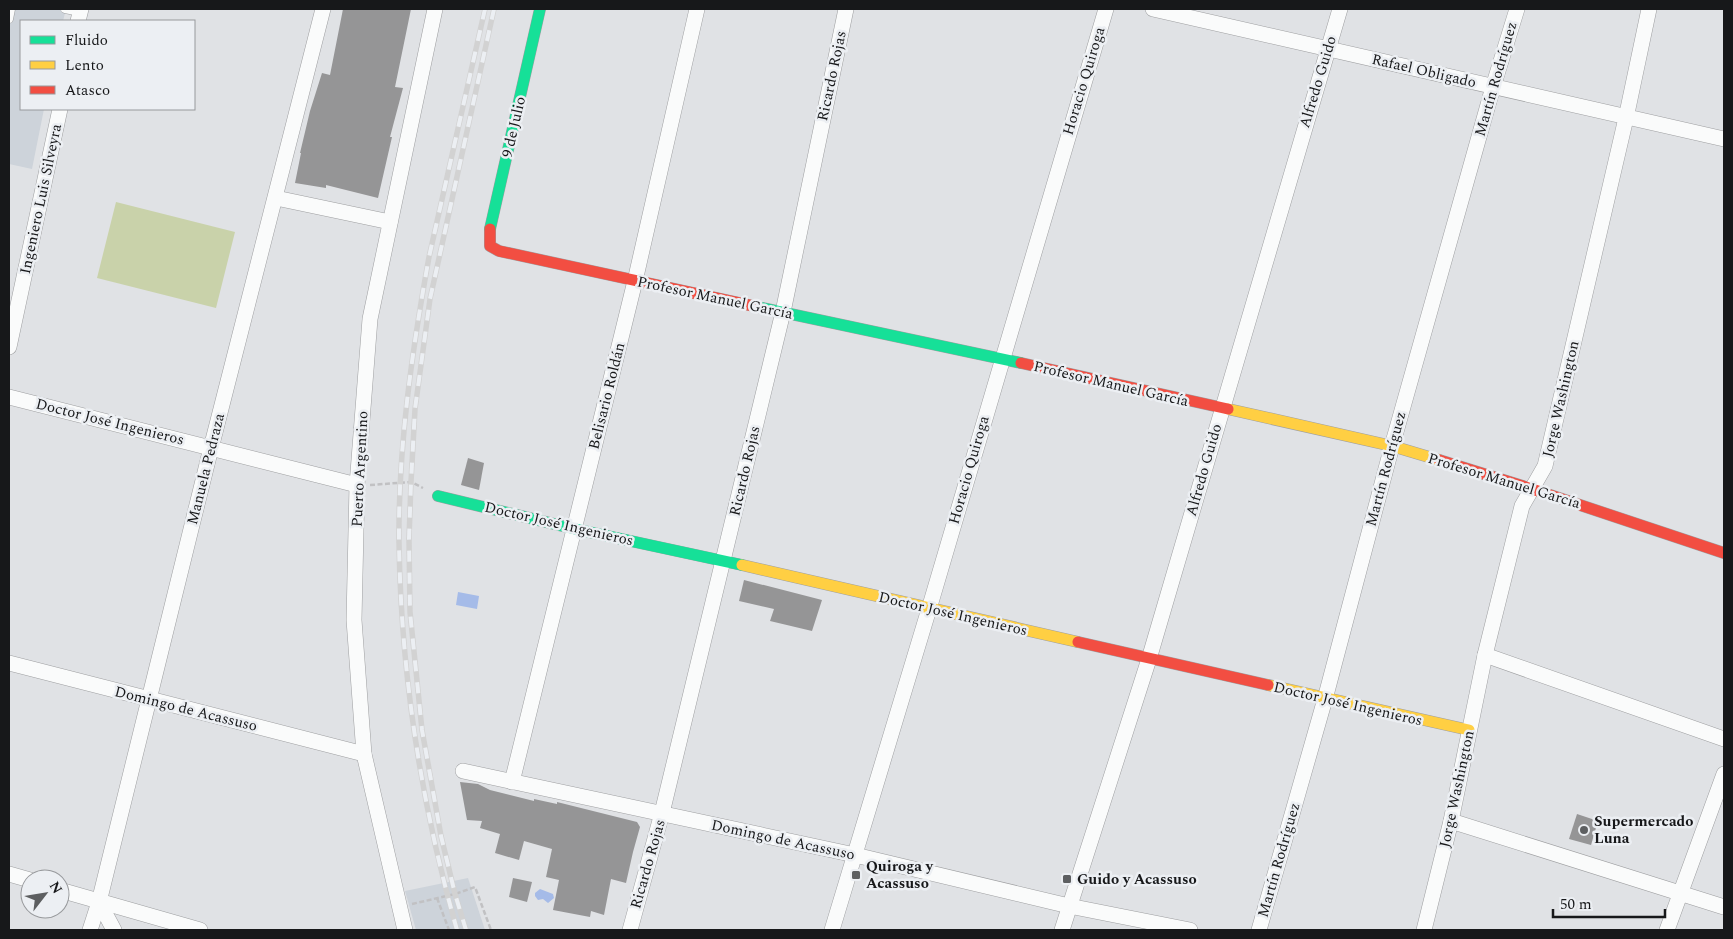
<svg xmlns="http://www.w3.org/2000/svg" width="1733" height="939" viewBox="0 0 1733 939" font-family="Spectral,serif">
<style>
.built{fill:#cdd3da}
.green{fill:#c9d2aa}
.water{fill:#a5bbe8}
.building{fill:#959596}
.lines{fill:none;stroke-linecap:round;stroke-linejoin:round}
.lane-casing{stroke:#9e9fa1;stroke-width:9}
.street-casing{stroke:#9e9fa1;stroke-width:16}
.fast-casing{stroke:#9e9fa1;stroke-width:12}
.slow-casing{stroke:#9e9fa1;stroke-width:12}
.jam-casing{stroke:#9e9fa1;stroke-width:12}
.path{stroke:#c1c1c3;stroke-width:2.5;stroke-dasharray:5 2.5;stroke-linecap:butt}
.lane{stroke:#fafbfb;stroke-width:8}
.street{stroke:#fafbfb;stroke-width:15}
.fast{stroke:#16e098;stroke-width:11}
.slow{stroke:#ffcf43;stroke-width:11}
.jam{stroke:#f24e42;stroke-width:11}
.rail-casing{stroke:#d2d2d2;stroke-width:5.5}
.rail{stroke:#eceff3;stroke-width:4;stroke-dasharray:11;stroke-linecap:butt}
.poi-dot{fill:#5d5f61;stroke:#eceff3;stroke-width:2}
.labels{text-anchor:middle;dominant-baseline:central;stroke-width:5;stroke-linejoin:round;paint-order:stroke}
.street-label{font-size:15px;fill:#17181a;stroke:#eceff3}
.poi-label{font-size:15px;font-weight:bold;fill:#17181a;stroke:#eceff3;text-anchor:start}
</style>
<rect width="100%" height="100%" fill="#e0e2e5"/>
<g class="built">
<polygon points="9,9 66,9 63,21 21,21 21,109 44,109 32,169 9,164"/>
<polygon points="468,878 485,930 416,930 405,891"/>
</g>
<polygon class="green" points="116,202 235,232 216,308 97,278"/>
<g class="water">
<polygon points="458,592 479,596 477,609 456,605"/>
<polygon points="540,889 553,894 554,898 548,903 543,899 538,900 535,896 535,893"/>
</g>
<g class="building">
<polygon points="343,9 411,9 395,87 403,88 390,137 392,137 378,198 326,185 326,188 295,183 301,153 300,153 310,111 322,73 330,75"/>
<polygon points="468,458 484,463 479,490 461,485"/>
<polygon points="744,580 822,600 812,631 770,621 774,609 739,601"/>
<polygon points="460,782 478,784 490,790 534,801 534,799 557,804 557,802 637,822 640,827 633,852 626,883 611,879 604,915 591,911 590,917 553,910 559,880 546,877 552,849 524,841 519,860 495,853 500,834 480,828 482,821 467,820"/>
<polygon points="1577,814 1598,821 1591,845 1569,839"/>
<polygon points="513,878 532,882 527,902 509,897"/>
</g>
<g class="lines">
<g class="lane-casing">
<g id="lane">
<polyline points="65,9 80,12"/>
<polyline points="9,19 11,9"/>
</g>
</g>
<g class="street-casing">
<g id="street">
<polyline points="1153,9 1724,139"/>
<polyline points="78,21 81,9"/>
<polyline points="276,198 390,222"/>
<polyline points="9,347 60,109"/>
<polyline points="9,397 357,485"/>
<polyline points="1485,655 1724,739"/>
<polyline points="9,663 364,754"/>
<polyline points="463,771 855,855 1069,906 1190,930"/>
<polyline points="512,782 635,281 697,9"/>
<polyline points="1451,821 1724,907"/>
<polyline points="9,874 30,880"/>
<polyline points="60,890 200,930"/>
<polyline points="99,902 114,930"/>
<path d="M90,930L99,902C137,751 173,599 211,448C247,302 286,156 323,9"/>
<polyline points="405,930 364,754 354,620 357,485 370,319 435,9"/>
<polyline points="630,930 662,813 783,312 846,9"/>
<polyline points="832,930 929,609 1106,9"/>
<polyline points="1062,930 1149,659 1340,9"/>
<polyline points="1259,930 1325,699 1392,446 1493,87 1517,9"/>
<polyline points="1424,930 1451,821 1485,655 1522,506 1545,466 1626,118 1649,9"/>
<polyline points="1667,930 1724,774"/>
</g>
</g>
<g class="fast-casing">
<g id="fast">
<polyline points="490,229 540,9"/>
<polyline points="758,307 1021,363"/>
<polyline points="438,496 575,529 742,565"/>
</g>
</g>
<g class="slow-casing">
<g id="slow">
<polyline points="1228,409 1392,446 1439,460"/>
<polyline points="742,565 1078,642"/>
<polyline points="1268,685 1469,730"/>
</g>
</g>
<g class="jam-casing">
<g id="jam">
<polyline points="490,229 490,246 499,251 758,307"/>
<polyline points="1021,363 1228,409"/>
<polyline points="1439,460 1532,489 1724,553"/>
<polyline points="1078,642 1268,685"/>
</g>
</g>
<g class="path">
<polyline points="370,485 411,482 423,488"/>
<polyline points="437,898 449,930"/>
<polyline points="412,904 455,894 475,887 491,930"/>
</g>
<use href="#lane" class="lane"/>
<use href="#street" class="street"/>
<use href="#fast" class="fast"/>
<use href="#slow" class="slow"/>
<use href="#jam" class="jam"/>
<g class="rail-casing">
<g id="rail">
<path d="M457,930C421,804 401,673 399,543C398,447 412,351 429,257L485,9"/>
<polyline points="466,930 455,894 441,836 422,730 410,612 409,539 411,482 415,409 430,299 494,9"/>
</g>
</g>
<use href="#rail" class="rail"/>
</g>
<g class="poi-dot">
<circle cx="1584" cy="830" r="5"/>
<rect x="851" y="870" width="10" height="10" rx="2.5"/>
<rect x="1062" y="874" width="10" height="10" rx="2.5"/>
</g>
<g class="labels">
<g class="street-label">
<text transform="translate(1424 71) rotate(13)">Rafael Obligado</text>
<text transform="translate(832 76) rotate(-78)">Ricardo Rojas</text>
<text transform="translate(1496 79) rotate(-74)">Martín Rodríguez</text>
<text transform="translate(1084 81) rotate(-73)">Horacio Quiroga</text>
<text transform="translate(1318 82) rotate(-73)">Alfredo Guido</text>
<text transform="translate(514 127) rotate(-77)">9 de Julio</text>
<text transform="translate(41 199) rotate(-78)">Ingeniero Luis Silveyra</text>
<text transform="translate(715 298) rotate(12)">Profesor Manuel García</text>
<text transform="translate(1111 384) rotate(13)">Profesor Manuel García</text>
<text transform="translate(607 396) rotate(-76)">Belisario Roldán</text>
<text transform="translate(1561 399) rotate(-77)">Jorge Washington</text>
<text transform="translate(110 422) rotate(14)">Doctor José Ingenieros</text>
<text transform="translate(206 469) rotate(-76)">Manuela Pedraza</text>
<text transform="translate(360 469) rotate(-87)">Puerto Argentino</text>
<text transform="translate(1386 469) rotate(-75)">Martín Rodríguez</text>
<text transform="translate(969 470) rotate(-74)">Horacio Quiroga</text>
<text transform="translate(1204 470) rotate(-74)">Alfredo Guido</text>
<text transform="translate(745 471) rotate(-77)">Ricardo Rojas</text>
<text transform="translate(1504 481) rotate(17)">Profesor Manuel García</text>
<text transform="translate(559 524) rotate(13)">Doctor José Ingenieros</text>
<text transform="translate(953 614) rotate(13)">Doctor José Ingenieros</text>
<text transform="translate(1348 704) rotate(13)">Doctor José Ingenieros</text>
<text transform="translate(186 709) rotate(14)">Domingo de Acassuso</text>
<text transform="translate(1457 789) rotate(-78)">Jorge Washington</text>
<text transform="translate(783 840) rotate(12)">Domingo de Acassuso</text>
<text transform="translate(1279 860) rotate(-74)">Martín Rodríguez</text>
<text transform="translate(648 864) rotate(-74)">Ricardo Rojas</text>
</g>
<g class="poi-label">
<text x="1594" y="821">Supermercado<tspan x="1594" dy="17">Luna</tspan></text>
<text x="866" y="866">Quiroga y<tspan x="866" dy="17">Acassuso</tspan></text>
<text x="1077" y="879">Guido y Acassuso</text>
</g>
</g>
<rect width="1733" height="939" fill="none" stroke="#17181a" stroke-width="20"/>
<rect x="20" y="20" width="175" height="90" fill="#eceff3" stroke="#97999c"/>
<rect x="30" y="36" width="25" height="8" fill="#16e098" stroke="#97999c"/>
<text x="65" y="45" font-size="15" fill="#17181a">Fluido</text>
<rect x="30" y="61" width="25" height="8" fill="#ffcf43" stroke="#97999c"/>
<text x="65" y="70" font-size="15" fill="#17181a">Lento</text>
<rect x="30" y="86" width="25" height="8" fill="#f24e42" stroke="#97999c"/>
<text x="65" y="95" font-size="15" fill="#17181a">Atasco</text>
<g transform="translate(45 894) rotate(59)"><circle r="24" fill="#eceff3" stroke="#97999c"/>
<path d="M0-4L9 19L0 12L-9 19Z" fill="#5d5f61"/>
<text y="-8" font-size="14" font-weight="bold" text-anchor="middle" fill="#17181a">N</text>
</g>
<path d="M1553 909v8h112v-8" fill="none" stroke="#17181a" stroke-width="2.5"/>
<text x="1560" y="909" font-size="15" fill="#17181a" stroke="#eceff3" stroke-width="4" paint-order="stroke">50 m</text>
</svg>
